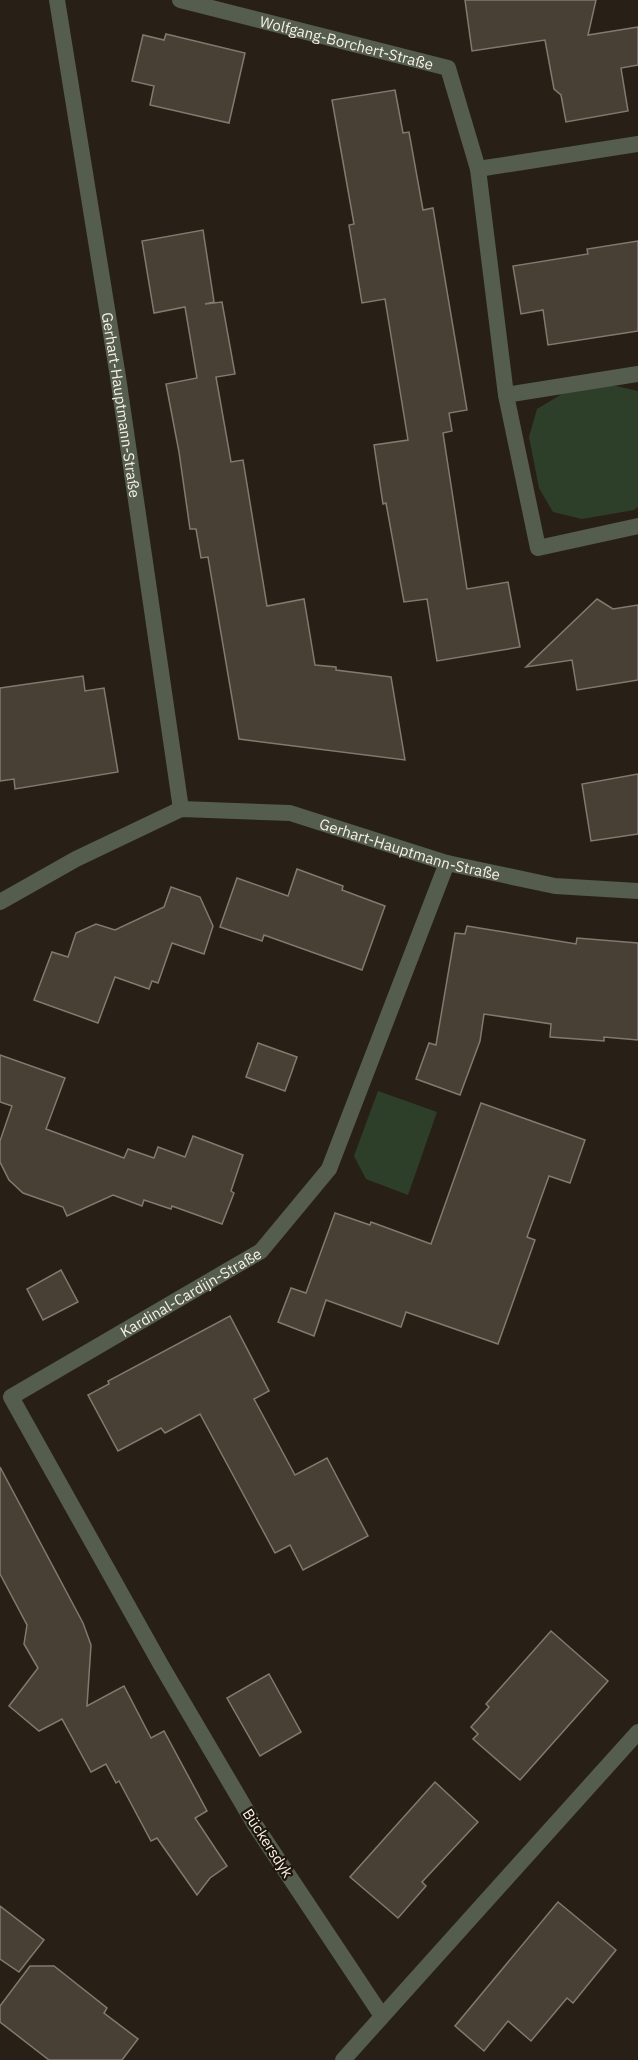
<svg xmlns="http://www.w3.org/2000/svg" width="638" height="2060" viewBox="0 0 638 2060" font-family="'IBM Plex Sans',sans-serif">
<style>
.green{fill:#2e3f29}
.building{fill:#483f35;stroke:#84796e;stroke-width:1.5}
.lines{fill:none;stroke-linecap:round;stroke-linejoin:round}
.minor{stroke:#545d4e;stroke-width:16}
.labels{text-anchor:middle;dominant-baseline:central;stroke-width:4.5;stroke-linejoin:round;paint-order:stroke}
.street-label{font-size:15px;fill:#f6f0e9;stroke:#1e160d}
</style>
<rect width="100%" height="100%" fill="#282016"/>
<g class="green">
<polygon points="611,385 638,391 638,507 634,510 582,519 553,512 539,488 529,437 537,409 562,394"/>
<polygon points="378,1091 437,1112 408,1195 366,1179 354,1156"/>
</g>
<g class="building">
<polygon points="465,0 596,0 588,35 638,27 638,65 621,68 628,111 566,122 561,95 554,89 545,40 472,51"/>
<polygon points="166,34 245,53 229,123 150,105 154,86 132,81 143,35 164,40"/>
<polygon points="395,90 403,133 409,132 423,210 433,208 467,410 449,413 452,431 443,433 467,589 508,582 520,647 437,661 427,599 404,602 386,503 383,504 374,445 408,440 385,299 362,303 349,225 354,224 332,100"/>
<polygon points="203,230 214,302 205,304 222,302 235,374 216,377 231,462 243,460 267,606 304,599 315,665 336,667 336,670 391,677 405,760 239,739 208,557 201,558 196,529 190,529 179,452 166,384 197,378 185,307 154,313 142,241"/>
<polygon points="638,241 638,331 548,345 543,310 521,314 513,266 588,254 587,249"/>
<polygon points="597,599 613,609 638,605 638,680 577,690 572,660 526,667"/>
<polygon points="83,676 85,691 104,688 118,772 15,789 14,779 0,781 0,688"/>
<polygon points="638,774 638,834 591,841 582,784"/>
<polygon points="297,869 343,886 342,890 385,906 362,970 264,935 262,941 220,927 237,878 288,896"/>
<polygon points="171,887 200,897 213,926 204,954 172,943 158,983 152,981 149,989 115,977 98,1023 34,1000 52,952 68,957 76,933 96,924 115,930 164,907"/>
<polygon points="467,926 576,944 577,938 638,943 638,1040 604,1037 604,1041 550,1037 551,1024 484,1014 480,1041 460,1095 416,1079 429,1043 436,1045 455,933 465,934"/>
<polygon points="258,1043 297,1057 285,1091 246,1077"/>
<polygon points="0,1055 65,1078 46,1129 124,1158 128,1149 154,1158 158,1147 185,1157 193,1136 243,1155 231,1191 234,1193 222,1224 172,1206 171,1209 144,1200 142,1206 113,1195 67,1216 63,1207 23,1193 9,1180 0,1162 0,1141 12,1106 0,1102"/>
<polygon points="481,1103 585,1140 570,1183 549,1176 527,1237 535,1240 498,1344 406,1312 401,1327 326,1300 314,1336 278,1322 291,1288 306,1293 335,1213 370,1225 371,1222 431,1244"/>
<polygon points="61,1270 78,1302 43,1320 27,1289"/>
<polygon points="230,1316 269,1391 254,1399 295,1475 327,1458 368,1536 303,1570 290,1545 275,1553 200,1414 165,1433 161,1428 118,1451 88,1395 109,1384 108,1381"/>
<polygon points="0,1467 83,1623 91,1645 87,1706 124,1686 151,1738 164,1731 207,1811 195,1818 227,1866 210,1878 197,1895 157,1838 151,1841 119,1781 116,1783 106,1764 91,1772 62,1719 39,1731 9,1706 38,1668 24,1644 27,1625 0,1574"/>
<polygon points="551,1631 608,1681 520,1780 473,1739 478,1734 471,1727 489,1707 486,1704"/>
<polygon points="269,1674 301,1732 260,1756 227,1698"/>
<polygon points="435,1782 478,1822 422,1882 426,1886 398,1918 350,1877"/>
<polygon points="558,1902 616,1950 573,2003 567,1998 531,2041 508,2021 484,2051 455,2026"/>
<polygon points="0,1906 44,1940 19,1972 0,1959"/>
<polygon points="30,1966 54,1966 107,2008 104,2013 138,2039 122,2060 49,2060 0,2022 0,2006"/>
</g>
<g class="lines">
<g class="minor">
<path id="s1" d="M57,0L118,377L181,809"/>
<path id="s2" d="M180,0L448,68L478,169L506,395L538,548L638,526"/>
<polyline points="478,169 638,144"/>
<polyline points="506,395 638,374"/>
<path id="s3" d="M0,902L76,859L181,809L290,813L447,863L555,886L638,891"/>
<path id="s4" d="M382,2016L255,1825L161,1665L11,1397L261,1251L329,1169L447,863"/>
<polyline points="343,2060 638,1732"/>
</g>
</g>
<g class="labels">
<g class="street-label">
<text stroke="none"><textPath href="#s2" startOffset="172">Wolfgang-Borchert-Straße</textPath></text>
<text stroke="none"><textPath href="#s1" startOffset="410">Gerhart-Hauptmann-Straße</textPath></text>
<text stroke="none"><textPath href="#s3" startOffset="438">Gerhart-Hauptmann-Straße</textPath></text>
<text stroke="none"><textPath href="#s4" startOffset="930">Kardinal-Cardijn-Straße</textPath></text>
<text transform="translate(268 1843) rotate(57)">Bückersdyk</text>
</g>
</g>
</svg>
